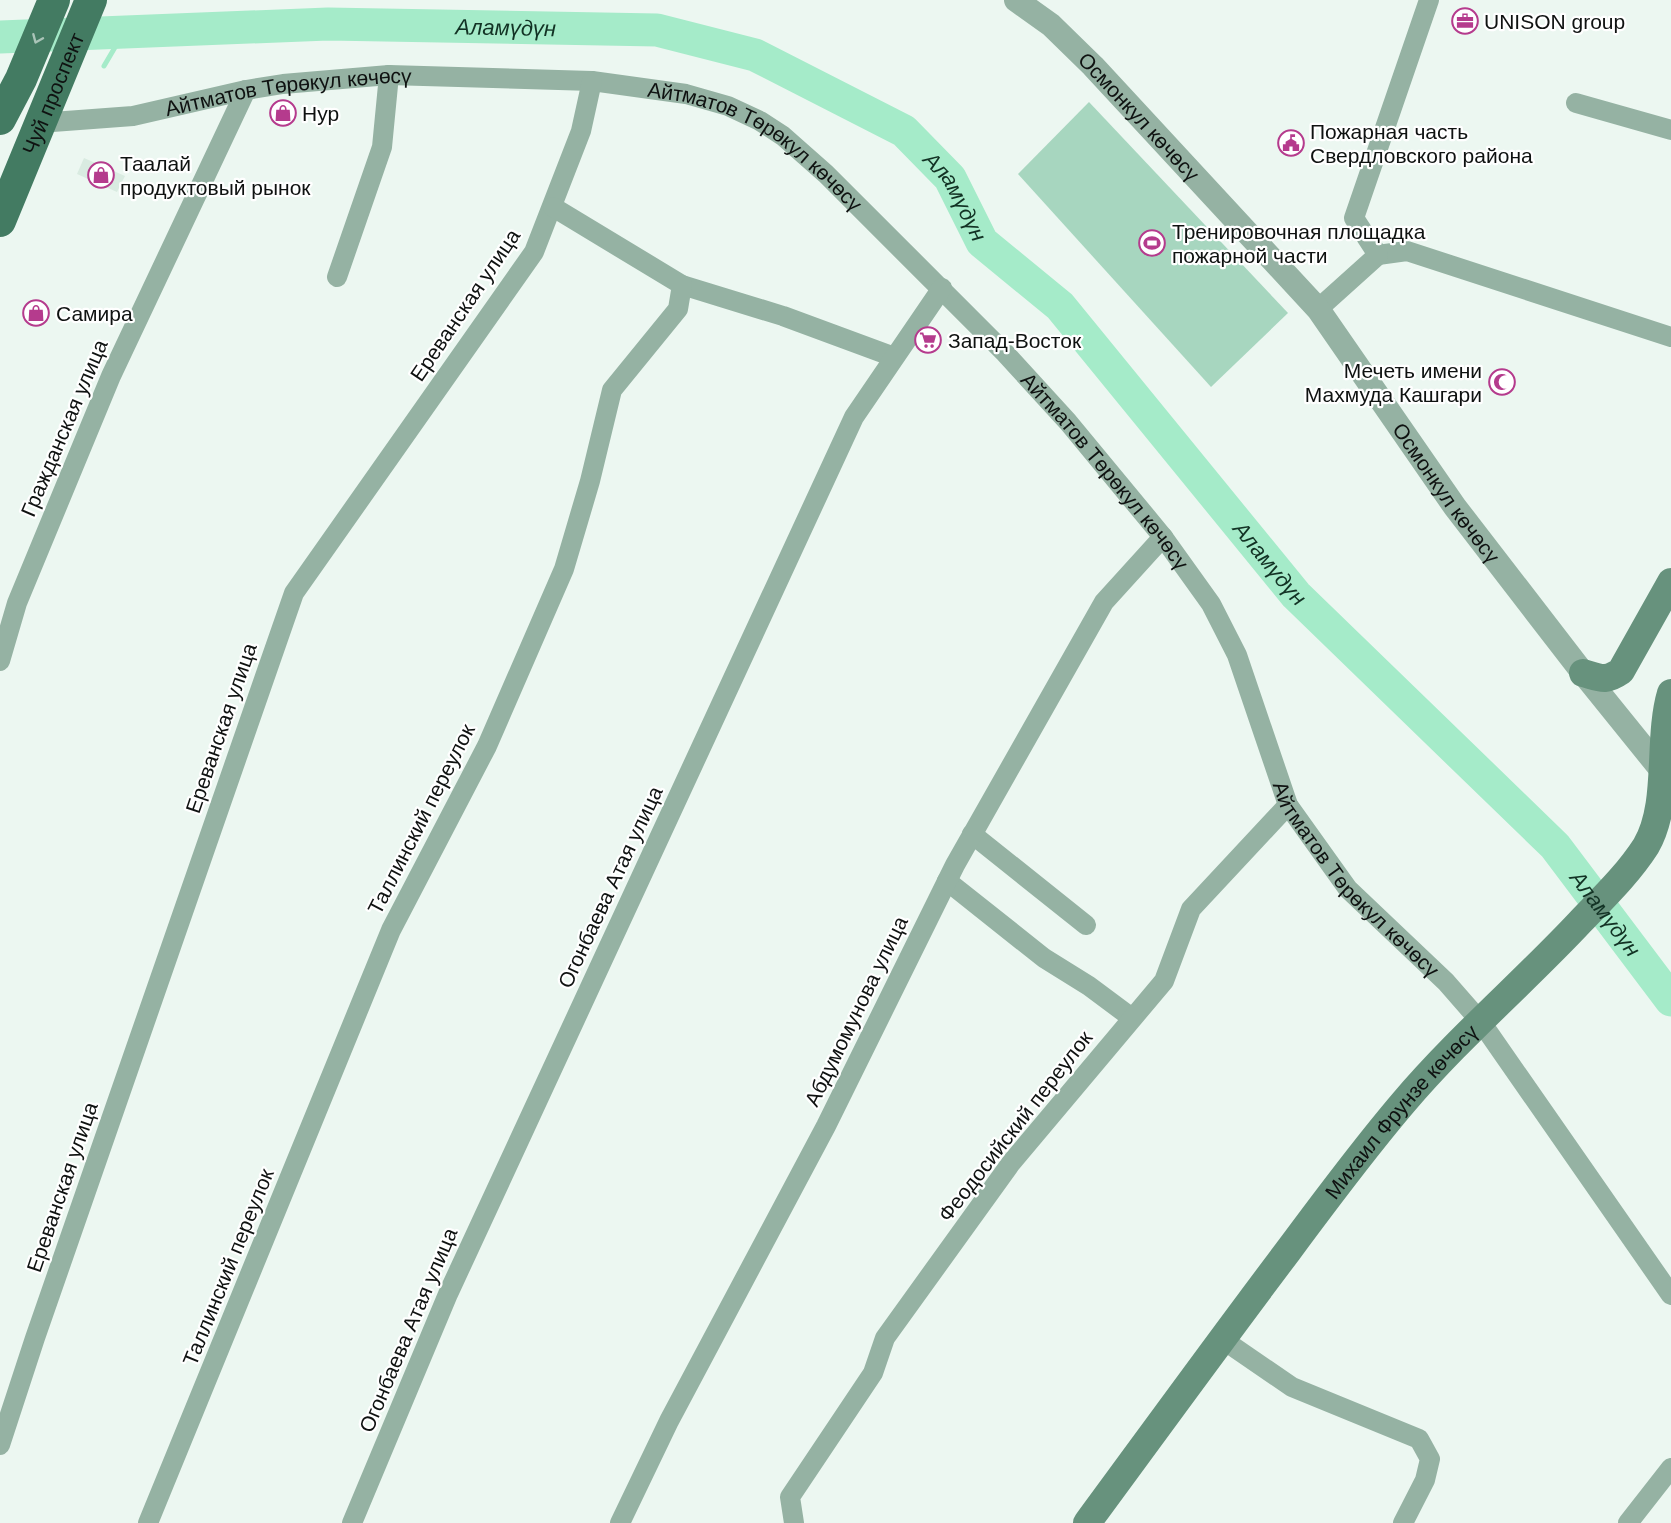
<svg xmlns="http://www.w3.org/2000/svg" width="1671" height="1523" viewBox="0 0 1671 1523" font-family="Arial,sans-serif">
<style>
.built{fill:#d9ebe1}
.green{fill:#a7d6bf}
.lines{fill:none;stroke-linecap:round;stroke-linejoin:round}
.stream{stroke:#a5ebc9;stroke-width:5}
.river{stroke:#a5ebc9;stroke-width:33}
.minor{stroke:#95b2a3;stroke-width:20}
.tertiary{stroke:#95b2a3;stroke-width:24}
.secondary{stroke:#67927d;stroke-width:28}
.primary{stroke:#437b62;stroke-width:32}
.oneway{stroke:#aac4b8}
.labels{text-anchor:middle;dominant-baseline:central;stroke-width:4.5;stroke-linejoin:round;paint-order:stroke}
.poi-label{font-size:21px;fill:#0f1211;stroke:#fff;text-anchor:start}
.street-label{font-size:21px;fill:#0f1211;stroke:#fff}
.water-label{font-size:22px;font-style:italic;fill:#123224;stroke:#fff}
</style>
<rect width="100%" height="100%" fill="#ecf7f1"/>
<polygon class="built" points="84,158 125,176 117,192 77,174"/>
<polygon class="green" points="1089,102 1288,313 1211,387 1018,174"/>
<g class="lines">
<polyline class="stream" points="104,66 124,32"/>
<path class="river" id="s1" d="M0,37L328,24L657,30L755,55L904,131L950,178L982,242L1060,306L1296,595L1555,846L1671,1000"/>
<g class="minor">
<polyline points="1576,103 1671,130"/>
<path id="s2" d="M39,123L133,116L246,90L283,84L389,75L592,81L686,94L728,106L760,121L783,136L826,174L1005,353L1068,422L1163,537L1211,604L1237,655L1288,805L1348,889L1446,982L1481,1022L1671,1295"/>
<polyline points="1378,255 1407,251 1671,337"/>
<polyline points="337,277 382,147 389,75"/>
<polyline points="682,285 783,316 894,357"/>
<polyline points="1318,309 1378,255 1354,218 1429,0"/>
<polyline points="0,661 17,603 111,376 246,90"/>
<polyline points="972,834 1086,925"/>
<polyline points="947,881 1044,958 1089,986 1132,1018"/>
<polyline points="1222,1339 1292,1387 1419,1439 1430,1459 1425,1480 1403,1523"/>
<polyline points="0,1445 35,1338 294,593 534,252 581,131 592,81"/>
<polyline points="148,1523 391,930 487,746 564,569 590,481 612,390 678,309 682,285 553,207"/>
<polyline points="352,1523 448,1294 854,417 942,288"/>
<polyline points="620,1523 669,1421 826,1126 955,865 1104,602 1163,537"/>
<polyline points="794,1523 790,1497 873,1373 885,1338 1011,1163 1164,981 1191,909 1288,805"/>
<polyline points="1628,1523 1671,1468"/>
</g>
<path class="tertiary" id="s3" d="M1016,0L1051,25L1093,66L1318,309L1455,507L1583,673L1663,772"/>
<g class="secondary">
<path d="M1583,673C1601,678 1605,682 1621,671L1671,582"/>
<path id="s4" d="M1087,1523C1154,1432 1220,1341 1288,1251C1325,1201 1363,1150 1403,1103C1458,1038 1523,983 1581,921C1604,897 1628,874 1646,846C1671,803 1657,740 1671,693"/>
</g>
<g class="primary">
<polyline points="0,119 21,79 54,0"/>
<path id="s5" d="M0,221L91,0"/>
</g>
</g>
<defs><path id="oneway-chevron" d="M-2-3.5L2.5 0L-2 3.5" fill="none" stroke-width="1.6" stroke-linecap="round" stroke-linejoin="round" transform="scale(1.5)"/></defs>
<use class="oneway" href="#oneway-chevron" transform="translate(37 39) rotate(113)"/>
<defs>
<g id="office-ring" transform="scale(1.35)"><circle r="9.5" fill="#fff" stroke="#b53b8d" stroke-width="1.5"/><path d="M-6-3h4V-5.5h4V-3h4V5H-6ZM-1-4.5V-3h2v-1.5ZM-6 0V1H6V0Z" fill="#b53b8d"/></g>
<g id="shop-ring" transform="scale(1.35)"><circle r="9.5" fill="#fff" stroke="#b53b8d" stroke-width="1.5"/><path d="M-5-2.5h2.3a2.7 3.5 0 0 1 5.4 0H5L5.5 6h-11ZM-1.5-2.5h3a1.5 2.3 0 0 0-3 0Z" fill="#b53b8d"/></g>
<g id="civic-ring" transform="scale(1.35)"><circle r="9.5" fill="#fff" stroke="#b53b8d" stroke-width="1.5"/><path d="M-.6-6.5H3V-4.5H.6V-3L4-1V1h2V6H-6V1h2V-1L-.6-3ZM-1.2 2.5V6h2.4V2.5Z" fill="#b53b8d"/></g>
<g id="stadium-ring" transform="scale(1.35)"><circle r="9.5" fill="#fff" stroke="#b53b8d" stroke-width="1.5"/><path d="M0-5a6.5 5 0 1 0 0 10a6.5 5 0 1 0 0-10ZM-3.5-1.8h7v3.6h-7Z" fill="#b53b8d"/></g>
<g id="supermarket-ring" transform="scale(1.35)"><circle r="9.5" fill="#fff" stroke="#b53b8d" stroke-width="1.5"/><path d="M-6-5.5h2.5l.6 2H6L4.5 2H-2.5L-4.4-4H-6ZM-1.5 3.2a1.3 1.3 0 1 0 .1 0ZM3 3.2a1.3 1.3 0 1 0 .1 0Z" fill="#b53b8d"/></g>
<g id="mosque-ring" transform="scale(1.35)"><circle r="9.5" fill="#fff" stroke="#b53b8d" stroke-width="1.5"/><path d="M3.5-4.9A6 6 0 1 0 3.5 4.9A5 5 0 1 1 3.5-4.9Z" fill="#b53b8d"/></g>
</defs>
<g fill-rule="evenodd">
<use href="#office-ring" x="1465" y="21"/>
<use href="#shop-ring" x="283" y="113"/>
<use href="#civic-ring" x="1291" y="143"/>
<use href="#shop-ring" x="101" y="175"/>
<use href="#stadium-ring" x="1152" y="243"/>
<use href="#shop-ring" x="36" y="313"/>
<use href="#supermarket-ring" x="928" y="340"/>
<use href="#mosque-ring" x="1502" y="382"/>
</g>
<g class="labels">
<g class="poi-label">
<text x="1484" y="21">UNISON group</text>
<text x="302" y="113">Нур</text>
<text x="1310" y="131">Пожарная часть<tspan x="1310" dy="24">Свердловского района</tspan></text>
<text x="120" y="163">Таалай<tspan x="120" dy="24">продуктовый рынок</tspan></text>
<text x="1172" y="231">Тренировочная площадка<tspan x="1172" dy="24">пожарной части</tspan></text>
<text x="56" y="313">Самира</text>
<text x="948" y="340">Запад-Восток</text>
<text x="1482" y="370" text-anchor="end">Мечеть имени<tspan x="1482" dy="24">Махмуда Кашгари</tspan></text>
</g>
<g class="street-label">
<text stroke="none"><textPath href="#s2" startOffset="252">Айтматов Төрөкул көчөсү</textPath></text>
<text stroke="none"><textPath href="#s5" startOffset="138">Чуй проспект</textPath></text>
<text stroke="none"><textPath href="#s3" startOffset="170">Осмонкул көчөсү</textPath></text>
<text stroke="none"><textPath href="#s2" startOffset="738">Айтматов Төрөкул көчөсү</textPath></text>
<text transform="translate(465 305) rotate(-56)">Ереванская улица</text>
<text transform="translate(64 428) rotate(-67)">Гражданская улица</text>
<text stroke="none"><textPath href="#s2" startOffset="1224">Айтматов Төрөкул көчөсү</textPath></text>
<text stroke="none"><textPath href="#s3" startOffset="657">Осмонкул көчөсү</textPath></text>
<text transform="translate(221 728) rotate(-71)">Ереванская улица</text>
<text transform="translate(421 819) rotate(-63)">Таллинский переулок</text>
<text stroke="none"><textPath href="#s2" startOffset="1710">Айтматов Төрөкул көчөсү</textPath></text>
<text transform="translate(610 887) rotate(-65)">Огонбаева Атая улица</text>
<text transform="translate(856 1011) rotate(-64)">Абдумомунова улица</text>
<text stroke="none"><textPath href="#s4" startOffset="518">Михаил Фрунзе көчөсү</textPath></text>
<text transform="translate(1015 1126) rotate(-52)">Феодосийский переулок</text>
<text transform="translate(62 1187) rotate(-71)">Ереванская улица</text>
<text transform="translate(228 1267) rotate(-68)">Таллинский переулок</text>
<text transform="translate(408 1330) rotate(-67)">Огонбаева Атая улица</text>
</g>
<g class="water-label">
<text stroke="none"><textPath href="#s1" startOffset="506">Аламүдүн</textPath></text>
<text stroke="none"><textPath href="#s1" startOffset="1010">Аламүдүн</textPath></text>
<text stroke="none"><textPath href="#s1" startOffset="1496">Аламүдүн</textPath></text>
<text stroke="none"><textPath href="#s1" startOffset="1982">Аламүдүн</textPath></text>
</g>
</g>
</svg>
